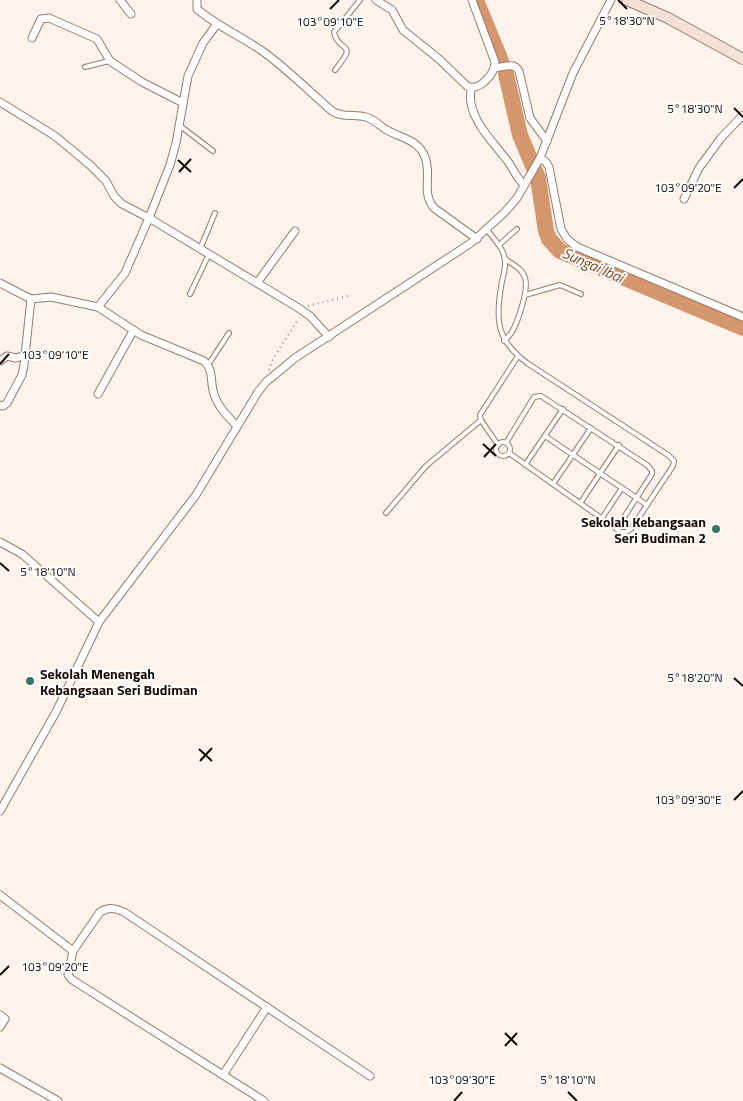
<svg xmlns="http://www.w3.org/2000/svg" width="743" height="1101" viewBox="0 0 743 1101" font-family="'Titillium Web',sans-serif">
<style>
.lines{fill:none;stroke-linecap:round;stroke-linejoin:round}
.river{stroke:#d5956d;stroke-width:16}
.lane-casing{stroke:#957b6b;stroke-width:6}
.street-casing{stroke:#957b6b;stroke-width:9}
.secondary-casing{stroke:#957b6b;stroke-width:12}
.path{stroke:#918781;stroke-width:2;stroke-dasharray:1 4;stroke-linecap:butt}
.lane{stroke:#fff;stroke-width:4}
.street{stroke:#fff;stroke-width:7}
.secondary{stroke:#f4e1d6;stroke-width:10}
.ticks{fill:none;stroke:#130a05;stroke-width:2}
.poi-dot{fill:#347666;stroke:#fff;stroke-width:2}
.labels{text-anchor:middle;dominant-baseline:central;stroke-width:4;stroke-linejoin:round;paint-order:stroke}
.poi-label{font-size:14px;font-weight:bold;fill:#130a05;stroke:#fff;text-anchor:end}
.water-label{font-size:15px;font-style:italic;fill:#804418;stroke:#fff}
.ticks-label{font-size:12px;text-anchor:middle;fill:#130a05;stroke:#fff;stroke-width:4;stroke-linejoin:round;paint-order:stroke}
</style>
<rect width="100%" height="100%" fill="#fff3ec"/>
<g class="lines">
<g class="river">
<polyline points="476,0 501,61"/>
<polyline points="506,74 520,135 538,178 546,231 549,239 560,251 743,328"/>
</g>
<g class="lane-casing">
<g id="lane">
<polyline points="85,67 109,61"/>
<path d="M335,70C360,40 338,54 334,32L360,0"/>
<polyline points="179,125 213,151"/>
<path d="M487,230C494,239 504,249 505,260C506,269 502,279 501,287C495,323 498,341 527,363L668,455L674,461L673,466L631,529L626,532H621L509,453"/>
<polyline points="499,245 517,229"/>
<polyline points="200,249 215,213"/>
<polyline points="190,294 209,254"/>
<polyline points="525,295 560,285 581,294"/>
<path d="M504,341C507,338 510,335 512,332C518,321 529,290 525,278C523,269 512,264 505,259"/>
<polyline points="208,365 229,333"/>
<polyline points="545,436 647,505"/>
<circle cx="503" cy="449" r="7"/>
<polyline points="506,443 534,397 541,396 647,465 652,471 652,474 617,528"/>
<polyline points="498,445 481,420 480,415 518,356"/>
<polyline points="525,465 563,409"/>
<polyline points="553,484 591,428"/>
<polyline points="581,502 619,445"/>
<polyline points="386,513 426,466 481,420"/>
<polyline points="602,518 622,488"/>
</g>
</g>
<g class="street-casing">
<g id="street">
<polyline points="120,0 131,14"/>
<path d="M197,0V9C218,27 243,37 265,53C288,70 310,92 332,111C343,118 354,114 366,117C374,119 379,125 385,129C400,138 418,139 425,157C432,174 421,193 434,208L477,239"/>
<path d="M376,0L392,10L403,30L439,59L467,86C479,92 495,74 495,62L472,0"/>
<polyline points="32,38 41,19 49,18 97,39 110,61 142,82 183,103"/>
<path d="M495,68C504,67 514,62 519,71L530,118L547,141"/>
<path d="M471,88C471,93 470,98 471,103C475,126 496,145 509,163C514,171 517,178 524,185"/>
<polyline points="0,102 55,136 90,165 106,181 114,196 122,204 149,218 297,307 310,316 329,337"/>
<polyline points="540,158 546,162 549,167 561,229 567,239 577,247 743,317"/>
<polyline points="684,199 699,168 721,138 743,115"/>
<path d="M0,283L31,299L51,297L98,307L141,335L204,361C214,370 210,383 214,394C218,407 228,417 237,426"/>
<polyline points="257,283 295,231"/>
<polyline points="98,307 125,273 149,218 170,165 176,143 188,76 203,43 217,24"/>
<polyline points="0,361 7,356 16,358 25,355"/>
<polyline points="98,394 133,331"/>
<polyline points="0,405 3,406 7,403 22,375 24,365 31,299"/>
<polyline points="0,542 22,554 99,622"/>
<polyline points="0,811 56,712 99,622 196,495 258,392 266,382 295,358 471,243 505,212 517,198 540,158 573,73 611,0"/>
<polyline points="0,895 73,951"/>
<polyline points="0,1015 5,1019 0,1027"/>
<polyline points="0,1068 58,1101"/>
<polyline points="223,1075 267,1007"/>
<path d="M264,1101L71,979L68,975L73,951L100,912C109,907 115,908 124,912L370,1076"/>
</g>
</g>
<g class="secondary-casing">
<polyline id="secondary" points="627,0 668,18 743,59"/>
</g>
<g class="path">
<polyline points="308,306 348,296"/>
<polyline points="269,370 273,359 299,318"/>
</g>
<use href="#lane" class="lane"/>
<use href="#street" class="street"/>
<use href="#secondary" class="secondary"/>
</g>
<path class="ticks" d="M618,0L627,9M330,9L339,0M734,108L743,117M178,160L191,172M179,172L191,159M734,188L743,179M0,364L9,354M483,444L496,456M484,457L496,444M0,563L9,571M734,678L743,686M199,749L212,761M200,761L212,748M734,800L743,791M0,975L9,966M505,1033L517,1045M505,1046L517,1033M568,1092L577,1101M454,1101L462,1092"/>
<g class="poi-dot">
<circle cx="716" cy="529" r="5"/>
<circle cx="30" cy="681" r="5"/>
</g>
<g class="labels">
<g class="poi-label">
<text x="706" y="521">Sekolah Kebangsaan<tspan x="706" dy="16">Seri Budiman 2</tspan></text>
<text x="40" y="673" text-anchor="start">Sekolah Menengah<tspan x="40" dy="16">Kebangsaan Seri Budiman</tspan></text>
</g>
<g class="water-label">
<text transform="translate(593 265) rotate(24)">Sungai Ibai</text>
</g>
</g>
<g class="ticks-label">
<text x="627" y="25">5°18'30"N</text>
<text x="330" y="26">103°09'10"E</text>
<text x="695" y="113">5°18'30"N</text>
<text x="688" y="192">103°09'20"E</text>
<text x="55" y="359">103°09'10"E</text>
<text x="48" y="576">5°18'10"N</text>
<text x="695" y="682">5°18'20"N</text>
<text x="688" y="804">103°09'30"E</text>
<text x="55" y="971">103°09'20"E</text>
<text x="462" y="1084">103°09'30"E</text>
<text x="568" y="1084">5°18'10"N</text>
</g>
</svg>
